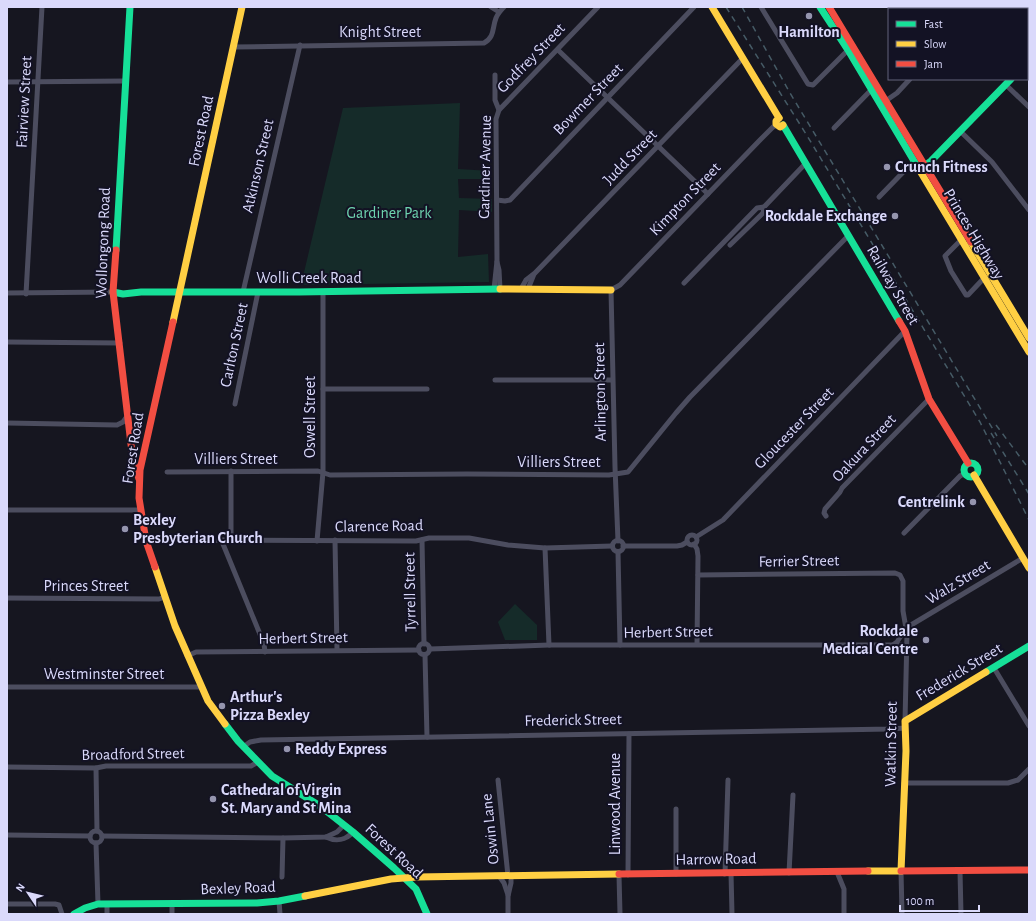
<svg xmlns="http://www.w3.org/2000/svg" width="1036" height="921" viewBox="0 0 1036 921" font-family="'Alegreya Sans',sans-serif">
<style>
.green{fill:#152b29}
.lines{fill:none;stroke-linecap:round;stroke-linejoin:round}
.street{stroke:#4c4d5f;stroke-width:5}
.fast{stroke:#16e098;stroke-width:7}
.slow{stroke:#ffcf43;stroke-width:7}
.jam{stroke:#f24e42;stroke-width:7}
.rail{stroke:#465b66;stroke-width:1.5;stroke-dasharray:6 5;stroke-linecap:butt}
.poi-dot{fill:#9595ae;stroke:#131224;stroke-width:1.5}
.labels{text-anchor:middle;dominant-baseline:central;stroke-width:4;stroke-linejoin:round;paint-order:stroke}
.street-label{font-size:16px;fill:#dad9fb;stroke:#131224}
.poi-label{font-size:16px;font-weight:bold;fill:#dad9fb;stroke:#131224;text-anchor:start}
.park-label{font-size:16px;fill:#6dd3af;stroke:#131224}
</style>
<rect width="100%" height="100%" fill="#161620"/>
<g class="green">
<polygon points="460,103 458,169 491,171 491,179 458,179 459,198 492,199 492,212 459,210 458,257 488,254 489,282 301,285 343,108"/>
<polygon points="515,604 537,625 537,640 505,640 498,622"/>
</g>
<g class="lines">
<g class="street">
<polyline points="491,7 499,12"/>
<polyline points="761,7 808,84 813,85 849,49"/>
<polyline points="903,7 904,9"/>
<polyline points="977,9 979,7"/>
<path d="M234,47L484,43C495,37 492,28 496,18C498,13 501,10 504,7"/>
<polyline points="558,50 708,194"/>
<polyline points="7,82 126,81"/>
<polyline points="1005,84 1029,107"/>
<polyline points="884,102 897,93 910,79"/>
<polyline points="499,110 598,7"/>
<polyline points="834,128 873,88"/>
<polyline points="960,131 992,162 1029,210"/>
<polyline points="879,197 914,161"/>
<polyline points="497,200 505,201 510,200 694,7"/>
<polyline points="963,238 945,256 951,271 966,295 968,295 985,277"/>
<polyline points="730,245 763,213 764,207 805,164"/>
<polyline points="497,262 499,270 500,289"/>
<polyline points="684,283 757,208 764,207"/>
<polyline points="494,289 497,261 496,119 499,110 495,100 495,75"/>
<polyline points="521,289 526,280 535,273 742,59"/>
<polyline points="528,289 534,274"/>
<polyline points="243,292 300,45"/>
<polyline points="7,293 113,292"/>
<polyline points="26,294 42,7"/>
<polyline points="7,342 120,343"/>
<polyline points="495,380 612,380"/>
<polyline points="323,389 427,389"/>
<polyline points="235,404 258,292"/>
<polyline points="7,423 117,425 123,422 128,415"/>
<polyline points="167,472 318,471 330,475 467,474 609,475 628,472 676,413 690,397 848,236"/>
<polyline points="7,510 141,510"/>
<polyline points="826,516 824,513 825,509 840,492 842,488 929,399"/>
<polyline points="904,533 960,476 965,473"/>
<circle cx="692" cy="540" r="5"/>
<polyline points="696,537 723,520 905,331"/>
<polyline points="223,540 223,544 264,644 265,652"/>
<polyline points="231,540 231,471"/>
<polyline points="335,540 337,650"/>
<polyline points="422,540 424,644"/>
<circle cx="618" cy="546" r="5.5"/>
<polyline points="146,541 162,540 416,541 429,538 469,538 508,545 545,548 612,546"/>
<polyline points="317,541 323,472 323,292"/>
<polyline points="618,541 615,467 611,290 620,285 760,140 773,127 777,125"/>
<polyline points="694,544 697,549 698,556 697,644"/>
<polyline points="623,546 677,546 682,545 687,542"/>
<polyline points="545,548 549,645"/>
<polyline points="618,552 620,645"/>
<polyline points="698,575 895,573 900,575 903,581 903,611 907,634 905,721"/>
<polyline points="7,598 159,599 165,597"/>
<circle cx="424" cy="649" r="5.5"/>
<polyline points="893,645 897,642 906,628 1023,558"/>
<polyline points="430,649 549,645 906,645"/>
<polyline points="425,655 427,737"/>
<polyline points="187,656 196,652 419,650"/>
<polyline points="994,668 1029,726"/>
<polyline points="7,687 201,687"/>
<polyline points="243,747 250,742 261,740 890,729 905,728"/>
<polyline points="7,767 96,768 106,766 251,766 258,762"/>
<polyline points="96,768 97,831"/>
<polyline points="498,780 508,876"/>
<polyline points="904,783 1008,783 1018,780 1029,769"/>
<circle cx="96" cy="837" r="6"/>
<polyline points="7,835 90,836"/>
<polyline points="102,836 283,838 326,837 337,832 344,825"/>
<path d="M326,837C336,842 346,840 353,832"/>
<polyline points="96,843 98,904"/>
<polyline points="901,871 902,914"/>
<polyline points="960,871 961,914"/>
<polyline points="837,872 844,889 844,914"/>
<polyline points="731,873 732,914"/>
<polyline points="789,873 793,795"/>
<polyline points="676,874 676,809"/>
<polyline points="725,874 728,780"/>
<polyline points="619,875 620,914"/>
<polyline points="628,875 629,734"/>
<polyline points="499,876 504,883 508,895"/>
<polyline points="282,877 283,838"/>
<polyline points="279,901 280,914"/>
<polyline points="7,904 55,904 59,905 62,914"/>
<polyline points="172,904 172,914"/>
<polyline points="107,914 107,904"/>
<polyline points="508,914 508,896 511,883 511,876"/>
</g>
<g class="fast">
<polyline points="820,7 848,50 917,166"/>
<polyline points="783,125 899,321"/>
<polyline points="922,168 931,161 1011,79"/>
<polyline points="116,250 130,7"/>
<polyline points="113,292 123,294 141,292 299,292 500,289"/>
<circle cx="971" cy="470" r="7"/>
<polyline points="986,672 1029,646"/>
<polyline points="225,724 238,741 272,776 320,806 353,832 394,868 416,889 427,914"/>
<polyline points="74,914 85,908 98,904 257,903 279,901 305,896"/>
</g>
<g class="slow">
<polyline points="712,7 779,118"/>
<polyline points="779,118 776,121 776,124 780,127 783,125"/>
<polyline points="917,166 1029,352"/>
<polyline points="971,242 1029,338"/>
<polyline points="500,289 611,290"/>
<polyline points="173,322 242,7"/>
<polyline points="974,475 1029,568"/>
<polyline points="155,567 175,626 208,701 225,724"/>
<polyline points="868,871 901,871 906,751 905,721 986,672"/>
<polyline points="305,896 391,879 417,877 619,874"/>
</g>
<g class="jam">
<polyline points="829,7 971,242"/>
<polyline points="1027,62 1029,60"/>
<polyline points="116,250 113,292 133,461 139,479"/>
<polyline points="899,321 905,331 929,399 968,463"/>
<polyline points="155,567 146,541 139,498 140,470 173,322"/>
<polyline points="901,871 1029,870"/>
<polyline points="619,874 868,871"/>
</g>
<g class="rail">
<polyline points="726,7 806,134 980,422 1029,520"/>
<polyline points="742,7 790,93 997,436"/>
<polyline points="996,425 1029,469"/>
<polyline points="991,433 1029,494"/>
</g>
</g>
<g class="poi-dot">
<circle cx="809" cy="16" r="4"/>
<circle cx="887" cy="167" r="4"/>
<circle cx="895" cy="216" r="4"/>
<circle cx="973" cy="502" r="4"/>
<circle cx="125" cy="529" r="4"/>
<circle cx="926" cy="640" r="4"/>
<circle cx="222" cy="706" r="4"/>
<circle cx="287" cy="749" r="4"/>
<circle cx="213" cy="799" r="4"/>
</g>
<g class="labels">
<g class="street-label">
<text x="380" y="32">Knight Street</text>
<text transform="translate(531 58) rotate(-46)">Godfrey Street</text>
<text transform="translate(588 99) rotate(-46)">Bowmer Street</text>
<text transform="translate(24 102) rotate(-87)">Fairview Street</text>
<text transform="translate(201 131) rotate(-78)">Forest Road</text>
<text transform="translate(630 157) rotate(-46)">Judd Street</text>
<text transform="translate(258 166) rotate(-77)">Atkinson Street</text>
<text transform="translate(485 167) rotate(-89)">Gardiner Avenue</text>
<text transform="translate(685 199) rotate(-46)">Kimpton Street</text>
<text transform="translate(974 234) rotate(59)">Princes Highway</text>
<text transform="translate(103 243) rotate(-88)">Wollongong Road</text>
<text x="309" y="278">Wolli Creek Road</text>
<text transform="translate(893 285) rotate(60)">Railway Street</text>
<text transform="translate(234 345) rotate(-78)">Carlton Street</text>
<text transform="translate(600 392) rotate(-91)">Arlington Street</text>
<text transform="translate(310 417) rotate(-90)">Oswell Street</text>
<text transform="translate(794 428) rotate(-46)">Gloucester Street</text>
<text transform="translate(133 448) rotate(-81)">Forest Road</text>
<text transform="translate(864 448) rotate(-47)">Oakura Street</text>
<text x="236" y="459">Villiers Street</text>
<text x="559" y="462">Villiers Street</text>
<text transform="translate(379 526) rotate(-1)">Clarence Road</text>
<text transform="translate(799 561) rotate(-1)">Ferrier Street</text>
<text transform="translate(958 582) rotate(-31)">Walz Street</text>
<text x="86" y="586">Princes Street</text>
<text transform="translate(410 592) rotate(-91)">Tyrrell Street</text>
<text transform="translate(668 632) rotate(-1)">Herbert Street</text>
<text transform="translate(303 638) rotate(-1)">Herbert Street</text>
<text transform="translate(959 672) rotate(-31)">Frederick Street</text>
<text x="104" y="674">Westminster Street</text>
<text transform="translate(573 720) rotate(-1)">Frederick Street</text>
<text transform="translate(891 744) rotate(-89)">Watkin Street</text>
<text transform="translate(133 754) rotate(-1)">Broadford Street</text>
<text transform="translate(615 804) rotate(-90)">Linwood Avenue</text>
<text transform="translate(490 829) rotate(-96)">Oswin Lane</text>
<text transform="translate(394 851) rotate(43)">Forest Road</text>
<text transform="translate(716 859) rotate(-1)">Harrow Road</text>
<text transform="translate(238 888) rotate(-2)">Bexley Road</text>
</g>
<g class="poi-label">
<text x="809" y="32" text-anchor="middle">Hamilton</text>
<text x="895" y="167">Crunch Fitness</text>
<text x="887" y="216" text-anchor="end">Rockdale Exchange</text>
<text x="965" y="502" text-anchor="end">Centrelink</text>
<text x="133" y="520">Bexley<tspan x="133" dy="18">Presbyterian Church</tspan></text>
<text x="918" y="631" text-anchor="end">Rockdale<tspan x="918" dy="18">Medical Centre</tspan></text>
<text x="230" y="697">Arthur's<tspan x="230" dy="18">Pizza Bexley</tspan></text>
<text x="295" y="749">Reddy Express</text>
<text x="221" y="790">Cathedral of Virgin<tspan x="221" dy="18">St. Mary and St Mina</tspan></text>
</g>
<g class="park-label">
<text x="389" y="213">Gardiner Park</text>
</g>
</g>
<rect width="1036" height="921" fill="none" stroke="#dad9fb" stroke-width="16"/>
<rect x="888" y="8" width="140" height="72" fill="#131224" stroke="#63627a"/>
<rect x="896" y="21" width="20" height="6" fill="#16e098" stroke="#63627a"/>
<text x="924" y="28" font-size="12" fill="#dad9fb">Fast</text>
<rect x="896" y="41" width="20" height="6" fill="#ffcf43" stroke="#63627a"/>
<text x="924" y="48" font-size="12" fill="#dad9fb">Slow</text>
<rect x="896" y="61" width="20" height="6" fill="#f24e42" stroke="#63627a"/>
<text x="924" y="68" font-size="12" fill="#dad9fb">Jam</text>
<g transform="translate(28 893) rotate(305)" stroke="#131224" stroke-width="3" paint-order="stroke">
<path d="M0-3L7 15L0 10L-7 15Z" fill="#dad9fb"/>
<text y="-6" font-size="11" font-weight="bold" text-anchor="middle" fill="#dad9fb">N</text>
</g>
<path d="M900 905v6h79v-6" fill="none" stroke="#dad9fb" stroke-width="2"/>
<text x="906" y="905" font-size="12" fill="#dad9fb" stroke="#131224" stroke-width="3" paint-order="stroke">100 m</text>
</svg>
